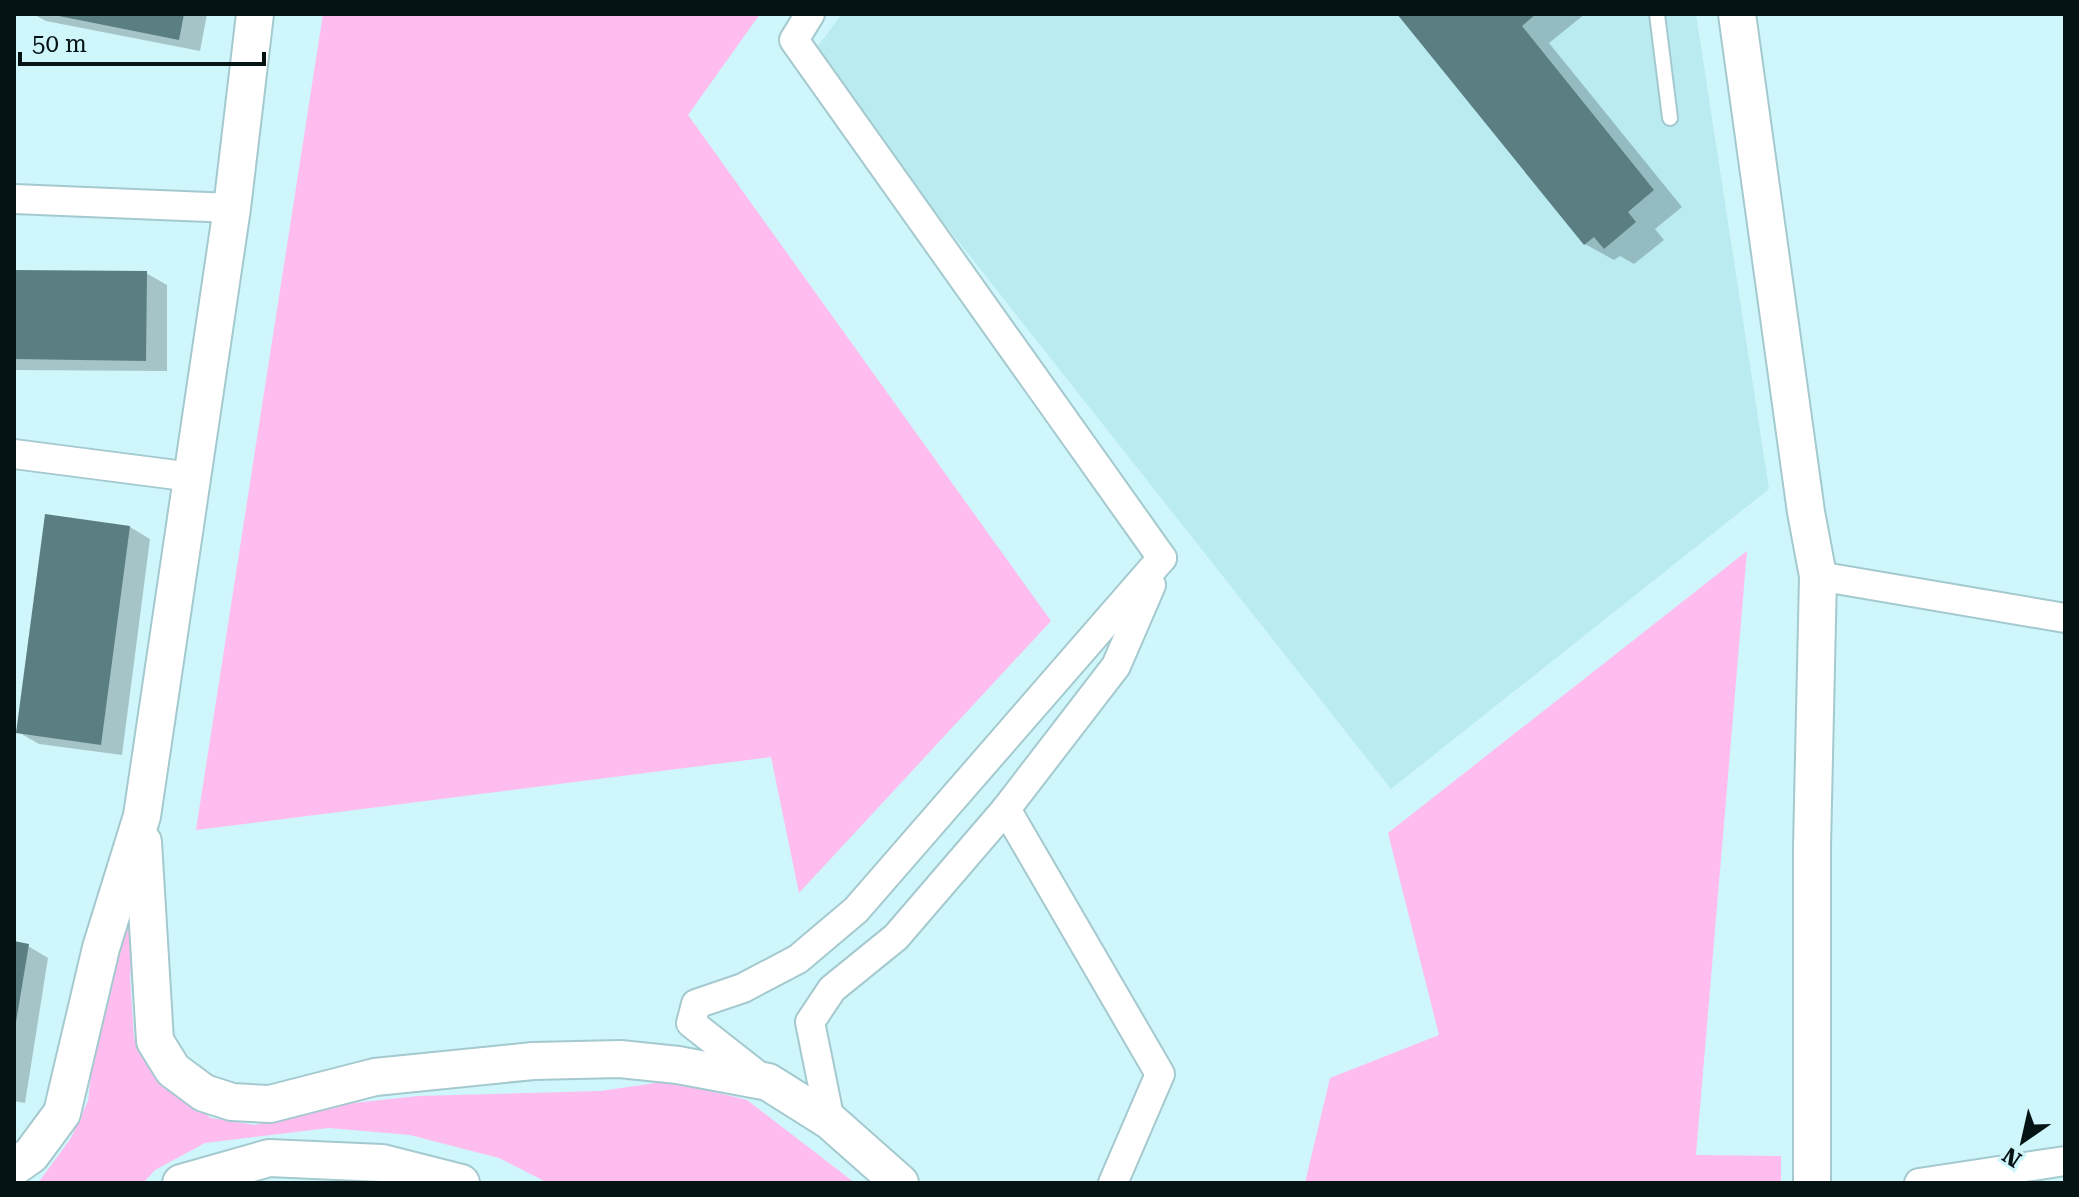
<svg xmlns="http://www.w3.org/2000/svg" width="2079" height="1197" viewBox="0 0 2079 1197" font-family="'Roboto Serif',serif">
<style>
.built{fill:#baebf1}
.green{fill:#ffbcef}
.shadow{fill:#0003}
.building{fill:#5b7e83}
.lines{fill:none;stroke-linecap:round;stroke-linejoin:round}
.service-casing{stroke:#a4c9ce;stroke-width:18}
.minor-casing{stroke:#a4c9ce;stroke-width:32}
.tertiary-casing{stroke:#a4c9ce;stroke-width:40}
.service{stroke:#fff;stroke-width:14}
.minor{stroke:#fff;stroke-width:28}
.tertiary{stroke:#fff;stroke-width:36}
</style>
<rect width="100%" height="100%" fill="#cff6fb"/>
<polygon class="built" points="842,14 1696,14 1769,489 1391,789 811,55"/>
<g class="green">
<polygon points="323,14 760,14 688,115 1051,621 799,893 771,757 196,830"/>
<polygon points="1747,551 1696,1155 1781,1156 1781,1183 1305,1183 1330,1078 1439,1035 1388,833"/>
<polygon points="139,887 130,977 134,1038 160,1082 211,1118 255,1125 335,1105 418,1096 601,1091 669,1081 747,1100 855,1183 548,1183 499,1158 410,1135 329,1128 205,1143 155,1170 143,1183 38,1183 71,1138 88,1101 104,963"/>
</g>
<g class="shadow">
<polygon points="33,14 207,14 200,51 46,21"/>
<polygon points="1400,14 1585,14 1549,43 1682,207 1655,229 1664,240 1634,264 1620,256 1614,260 1585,244"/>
<polygon points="14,272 146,273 167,285 167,371 14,370"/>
<polygon points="130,527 150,539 122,755 39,744 18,732"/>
<polygon points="14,944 28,946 48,958 25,1103 14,1101"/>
</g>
<g class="building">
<polygon points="49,14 184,14 179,40"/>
<polygon points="1397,14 1536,14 1522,26 1654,190 1628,212 1636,222 1604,249 1594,237 1584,245"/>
<polygon points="14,270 147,271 146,361 14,359"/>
<polygon points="45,514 130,526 101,745 16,733"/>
<polygon points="14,941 29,944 16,1022 14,1022"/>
</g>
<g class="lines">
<g class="service-casing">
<polyline id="service" points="1657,14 1670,118"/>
</g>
<g class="minor-casing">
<g id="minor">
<polyline points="810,14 794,40 1162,558"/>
<polyline points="14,199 232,208"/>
<polyline points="14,454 192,477"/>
<polyline points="1818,576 2065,618"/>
<polyline points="1006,809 1160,1074 1113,1183"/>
<polyline points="761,1078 691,1023 696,1004 743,988 798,959 856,910 1162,558"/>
<polyline points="830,1121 810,1022 832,989 896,937 1006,809 1116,666 1151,585"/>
<polyline points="1919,1183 2065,1161"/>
</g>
</g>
<g class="tertiary-casing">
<g id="tertiary">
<polyline points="1737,14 1806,512 1818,576 1812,847 1812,1183"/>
<polyline points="143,842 155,1041 173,1070 204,1093 232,1102 270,1104 375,1077 533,1061 620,1059 678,1065 768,1082 830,1121 900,1183"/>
<polyline points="14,1167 31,1155 62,1113 101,948 142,816 232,208 255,14"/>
<polyline points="181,1183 269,1158 382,1163 461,1183"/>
</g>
</g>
<use href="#service" class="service"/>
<use href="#minor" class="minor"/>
<use href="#tertiary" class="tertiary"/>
</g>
<rect width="2079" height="1197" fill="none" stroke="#051315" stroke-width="32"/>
<g transform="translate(2023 1141) rotate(214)" stroke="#cff6fb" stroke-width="6" paint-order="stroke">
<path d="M0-6L14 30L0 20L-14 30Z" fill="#051315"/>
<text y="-12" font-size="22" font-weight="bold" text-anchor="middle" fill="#051315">N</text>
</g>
<path d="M20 52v12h244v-12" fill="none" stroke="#051315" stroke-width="4"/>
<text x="32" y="52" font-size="24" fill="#051315" stroke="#cff6fb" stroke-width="6" paint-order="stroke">50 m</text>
</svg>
